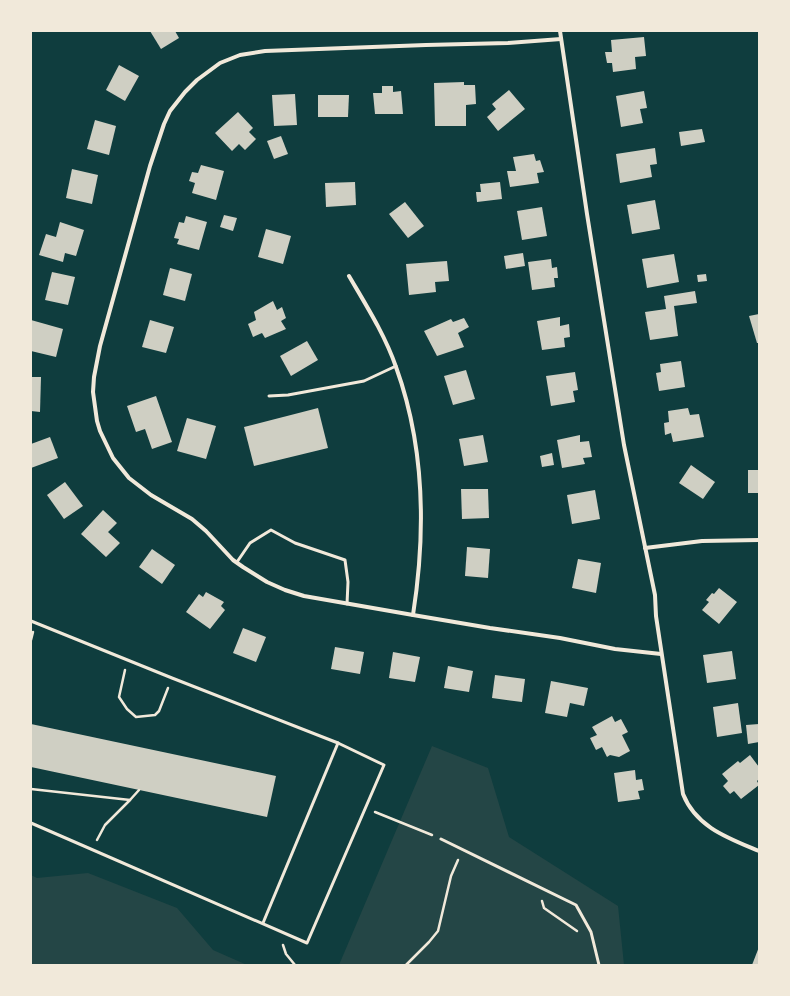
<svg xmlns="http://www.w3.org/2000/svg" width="790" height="996" viewBox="0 0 790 996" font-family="'Archivo Narrow',sans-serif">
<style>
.green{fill:#244646}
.building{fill:#cfcfc3}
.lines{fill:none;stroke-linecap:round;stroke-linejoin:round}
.path{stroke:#f1e9da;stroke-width:2.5}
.service{stroke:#f1e9da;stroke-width:3}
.minor{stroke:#f1e9da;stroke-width:4}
</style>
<rect width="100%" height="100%" fill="#0f3d3e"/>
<g class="green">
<polygon points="432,746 488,768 509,837 618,906 624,965 339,965"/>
<polygon points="88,873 177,908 213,950 247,965 31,965 31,875 37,878"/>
</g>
<g class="building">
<polygon points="150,31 175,31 179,38 161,49"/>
<polygon points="644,37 646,56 635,57 636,69 613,72 612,63 607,63 605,52 612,52 611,40"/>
<polygon points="119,65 139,76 125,101 106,90"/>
<polygon points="464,82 464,85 475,85 476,104 466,105 466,126 435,126 434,83"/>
<polygon points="382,86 393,86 393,92 401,91 403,114 375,114 373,93 382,93"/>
<polygon points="509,90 525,109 498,131 487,117 496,109 492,104"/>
<polygon points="644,91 647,108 640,109 643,123 621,127 616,96"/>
<polygon points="295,94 297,125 274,126 272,95"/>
<polygon points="318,95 349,95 348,117 318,117"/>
<polygon points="238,112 253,128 249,132 256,139 245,150 239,144 232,151 215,133"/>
<polygon points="95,120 116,126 109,155 87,149"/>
<polygon points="702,129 705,142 681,146 679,132"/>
<polygon points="281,136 288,154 274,159 267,141"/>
<polygon points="655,148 657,164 650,165 652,177 620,183 616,154"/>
<polygon points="534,154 536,161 540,160 544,172 537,173 539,183 510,187 507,171 516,171 513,157"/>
<polygon points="201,165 224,171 216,200 192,193 195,183 189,181 192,172 198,173"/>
<polygon points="72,169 98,175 92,204 66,198"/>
<polygon points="355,182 356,205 326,207 325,183"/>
<polygon points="500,182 502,199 477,202 476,192 481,192 480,184"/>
<polygon points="655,200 660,229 632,234 627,205"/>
<polygon points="405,202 424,226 408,238 389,214"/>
<polygon points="542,207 547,236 522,240 517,211"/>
<polygon points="224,215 237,218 233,231 220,227"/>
<polygon points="186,216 207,222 199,250 177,244 179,239 174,238 179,222 184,223"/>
<polygon points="60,222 84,230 76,256 65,253 63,262 39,255 46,234 56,237"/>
<polygon points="266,229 291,236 283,264 258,257"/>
<polygon points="523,253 525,266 506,269 504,256"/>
<polygon points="674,254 679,282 647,288 642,259"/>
<polygon points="551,259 552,268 557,267 558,278 554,278 555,287 532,290 528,262"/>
<polygon points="447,261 449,281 435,282 436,292 409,295 406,264"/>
<polygon points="170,268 192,274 185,301 163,295"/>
<polygon points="52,272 75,277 68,305 45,300"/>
<polygon points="706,274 707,281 698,282 697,275"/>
<polygon points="695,291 697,303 674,306 678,336 650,340 645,312 666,309 664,296"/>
<polygon points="273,301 277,310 282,307 286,318 281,321 286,329 265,338 262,333 253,337 248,324 256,320 254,312"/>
<polygon points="759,314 759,343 757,343 749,316"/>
<polygon points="560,317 560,326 569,324 570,337 564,338 565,347 542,350 537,321"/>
<polygon points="464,318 469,327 458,333 464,347 437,356 424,331 451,319 453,322"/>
<polygon points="31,320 63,329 56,357 31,351"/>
<polygon points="150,320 174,327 166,353 142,347"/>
<polygon points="307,341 318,360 291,376 280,356"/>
<polygon points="681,361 685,387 659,391 656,373 661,372 660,364"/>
<polygon points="466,370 475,399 453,405 444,376"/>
<polygon points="575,372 578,390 573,391 575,402 551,406 546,376"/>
<polygon points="31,377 41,377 40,412 31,411"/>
<polygon points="156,396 172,442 152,449 145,429 136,432 127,406"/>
<polygon points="318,408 328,448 254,466 244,427"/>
<polygon points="688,408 690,415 699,414 704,437 673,442 671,433 665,435 664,423 669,422 668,411"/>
<polygon points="187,418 216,426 206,459 177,451"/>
<polygon points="483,435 488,462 464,466 459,439"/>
<polygon points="580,435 580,442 589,441 592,457 583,458 585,464 562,468 557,440"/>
<polygon points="50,437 58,458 31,468 31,444"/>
<polygon points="552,453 554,465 542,467 540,456"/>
<polygon points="691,465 715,482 703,499 679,483"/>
<rect x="748" y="470" width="11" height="23"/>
<polygon points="65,482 83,506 64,519 47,495"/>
<polygon points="461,489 488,489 489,518 462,519"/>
<polygon points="595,490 600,519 572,524 567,495"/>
<polygon points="103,510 117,523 108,532 120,543 106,557 81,534"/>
<polygon points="467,547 490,549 488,578 465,576"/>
<polygon points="152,549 175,565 162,584 139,567"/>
<polygon points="578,559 601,563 596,593 572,588"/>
<polygon points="719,588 737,602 719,624 702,610 709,602 706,600 712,593 714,594"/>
<polygon points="206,592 224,602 221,606 225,610 210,629 186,612 199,594 203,597"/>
<polygon points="243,628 266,637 256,662 233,653"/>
<polygon points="335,647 364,652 360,674 331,669"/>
<polygon points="732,651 736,679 707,683 703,655"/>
<polygon points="393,652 420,657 415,682 389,678"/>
<polygon points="448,666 473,671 469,692 444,688"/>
<polygon points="495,675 525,679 522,702 492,698"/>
<polygon points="551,681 588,688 584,706 570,703 567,717 545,713"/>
<polygon points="738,703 742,733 717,737 713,707"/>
<polygon points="612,716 615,722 621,719 628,732 622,735 630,751 619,757 610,755 607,757 602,747 596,750 590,738 597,735 592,727"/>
<polygon points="31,724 276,776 267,817 31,767"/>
<polygon points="759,724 759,742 748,744 746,725"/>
<polygon points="750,755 759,767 759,779 757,781 759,785 741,799 734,791 730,794 723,786 728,781 722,774 738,761 740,763"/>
<polygon points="635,770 636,780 642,779 644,790 638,791 640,799 618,802 614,773"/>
<polygon points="759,947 759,965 752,965"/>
</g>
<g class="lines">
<g class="path">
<polyline points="31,640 33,632"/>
<polyline points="125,670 119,697 127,709 136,717 155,715 159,711 168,688"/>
<polyline points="31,789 130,800 139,790"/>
<polyline points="375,812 432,835"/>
<polyline points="97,840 105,825 130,800"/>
<polyline points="542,901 544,908 577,931"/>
<polyline points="283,945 286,954 295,965"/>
<polyline points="406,965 429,942 438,931 451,876 458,860"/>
</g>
<g class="service">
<polyline points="269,396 288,395 364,381 396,366"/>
<polyline points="237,562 250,543 271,530 295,543 345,560 348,582 347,604"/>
<polyline points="31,621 172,678 338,743 384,765 307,943 31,823"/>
<polyline points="441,839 576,905 591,932 599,965"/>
<polyline points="263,923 338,743"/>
</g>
<g class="minor">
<path d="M560,31L587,214L624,445L655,595L656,616L683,794C696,827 728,838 759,851"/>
<polyline points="561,39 508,43 426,45 265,51 240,55 220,63 197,80 185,92 170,111 164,124 150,166 100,346 94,377 93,392 97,421 100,431 113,458 129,478 151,495 192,519 206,531 233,560 243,567 267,582 285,590 304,596 413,615 490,628 560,638 615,649 661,654"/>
<path d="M349,276C366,305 385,335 396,367C425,447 426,532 413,615"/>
<polyline points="645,548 702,541 759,540"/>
</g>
</g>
<rect width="790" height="996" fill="none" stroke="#f1e9da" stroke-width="64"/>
</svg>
